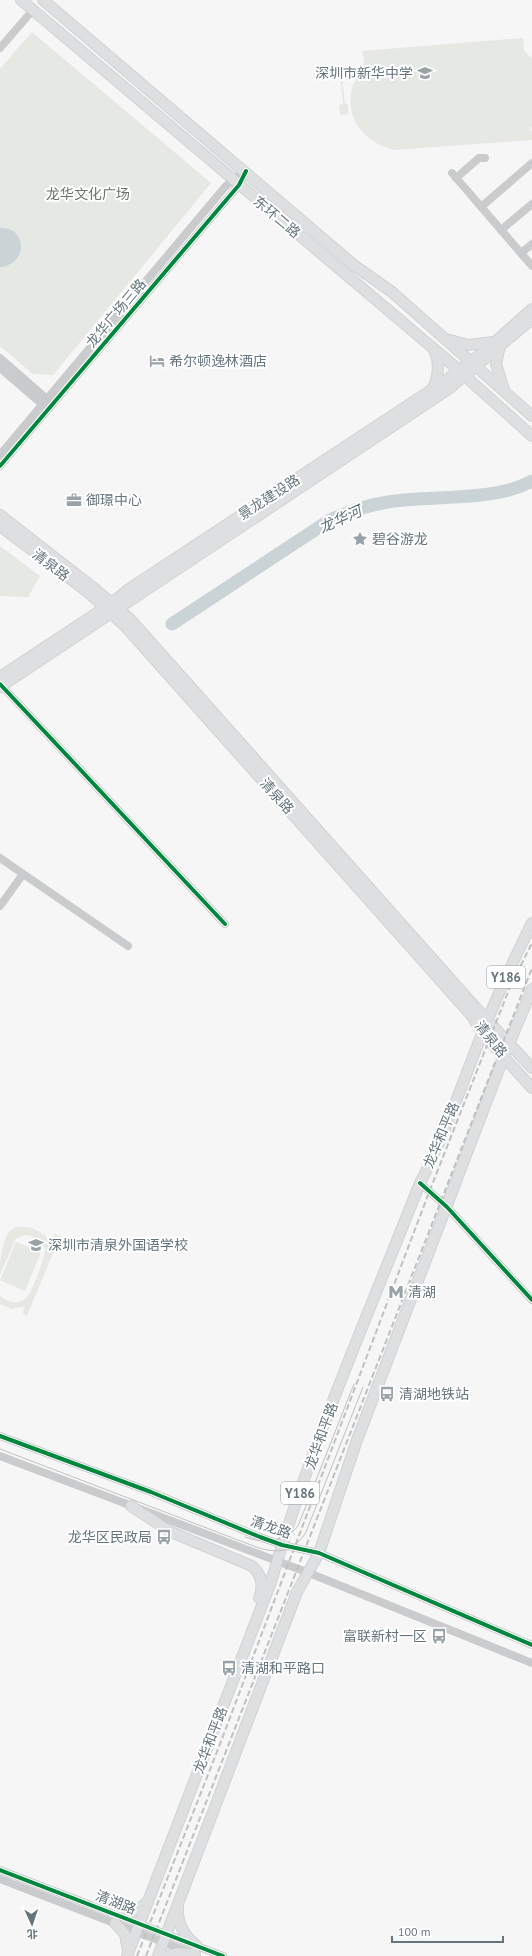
<svg xmlns="http://www.w3.org/2000/svg" width="532" height="1956" viewBox="0 0 532 1956" font-family="'PT Sans','Noto Sans SC',sans-serif">
<style>
.green{fill:#e6e8e3}
.water{fill:#cad3d5}
.lines{fill:none;stroke-linecap:round;stroke-linejoin:round}
.river{stroke:#cad3d5;stroke-width:13}
.major-casing{stroke:#d1d2d3;stroke-width:12}
.minor{stroke:#c9cbcc;stroke-width:8}
.major{stroke:#dedfe0;stroke-width:10}
.tram{stroke:#bfc0c1;stroke-width:1}
.rail{stroke:#bfc0c1;stroke-width:2;stroke-dasharray:6 3;stroke-linecap:butt}
.cycleway-casing{stroke:#fff;stroke-width:6}
.cycleway{stroke:#00873e;stroke-width:4}
.labels{text-anchor:middle;dominant-baseline:central;stroke-width:4;stroke-linejoin:round;paint-order:stroke}
.shield{fill:#fff;stroke:#939ea4;stroke-width:1}
.shield-label{font-size:13px;font-weight:bold;fill:#65757d}
.poi-label{font-size:14px;fill:#65757d;stroke:#fff;text-anchor:start}
.park-label{font-size:14px;fill:#687663;stroke:#fff}
.street-label{font-size:14px;fill:#65757d;stroke:#fff}
.water-label{font-size:15px;font-style:italic;fill:#5f7478;stroke:#fff}
</style>
<rect width="100%" height="100%" fill="#f6f6f6"/>
<g class="green">
<polygon points="32,32 211,183 53,375 33,374 0,346 0,69"/>
<path d="M523,38L524,51L532,58V127L529,130L532,131V140L395,150C366,144 345,120 352,89C354,80 360,75 363,67C365,63 363,55 362,51Z"/>
<polygon points="339,66 341,66 345,104 348,104 348,114 340,115 339,105 343,104"/>
<polygon points="0,546 40,576 28,597 0,596"/>
<path d="M27,1227C38,1230 47,1234 51,1245L55,1234L60,1236L27,1316L22,1314L25,1306L12,1309L0,1304V1295C6,1303 20,1305 27,1297C32,1292 46,1255 45,1249C43,1242 38,1239 32,1236C26,1234 20,1236 15,1240L0,1275C0,1263 1,1235 14,1228C18,1226 23,1227 27,1227Z"/>
<polygon points="16,1242 41,1252 25,1291 0,1280"/>
</g>
<path class="water" d="M0,228C26,226 29,262 2,267H0Z"/>
<g class="lines">
<path class="river" d="M172,624L330,520C348,512 368,505 388,502C431,495 494,502 532,481"/>
<g class="major-casing">
<g id="major">
<polyline points="21,0 446,359 532,436"/>
<polyline points="43,0 355,266 392,292 532,416"/>
<polyline points="450,340 468,345 493,342"/>
<polyline points="500,346 496,364 504,390"/>
<path d="M433,388C439,375 440,363 434,350"/>
<polyline points="0,515 95,589 130,619 477,1009 532,1068"/>
<polyline points="0,526 89,593 124,625 472,1016 482,1033 532,1088"/>
<polyline points="0,677 112,603 129,589 445,381 486,350 532,309"/>
<polyline points="0,687 450,388 532,319"/>
<path d="M131,1506L171,1532L252,1566C262,1575 264,1586 259,1598"/>
<path d="M178,1908C177,1924 184,1936 197,1946"/>
<path d="M113,1913C127,1914 138,1912 148,1901"/>
<polyline points="115,1923 125,1934 128,1951"/>
<path d="M127,1956L271,1582C310,1446 368,1315 420,1183C445,1135 462,1084 482,1034C497,996 514,959 532,923"/>
<polyline points="158,1956 297,1592 319,1553 357,1440 504,1056 532,989"/>
<polyline points="166,1956 178,1953 195,1954"/>
</g>
</g>
<g class="minor">
<polyline points="0,48 33,10"/>
<polyline points="452,173 532,266"/>
<polyline points="456,178 479,158 485,158"/>
<polyline points="481,207 532,163"/>
<polyline points="501,230 532,204"/>
<polyline points="521,253 532,244"/>
<polyline points="0,358 47,399 50,403"/>
<polyline points="0,368 43,405 48,406"/>
<polyline points="0,455 225,187 236,177"/>
<polyline points="0,466 239,185 246,171"/>
<polyline points="0,684 225,924"/>
<polyline points="0,858 128,946"/>
<polyline points="0,906 23,874"/>
<polyline points="420,1183 447,1207 532,1300"/>
<polyline points="0,1436 151,1492 260,1537 282,1545 319,1553 532,1645"/>
<polyline points="0,1456 309,1573 532,1663"/>
<polyline points="0,1870 223,1956"/>
<polyline points="0,1879 189,1952"/>
</g>
<use href="#major" class="major"/>
<g class="tram">
<path d="M0,1449L259,1548C279,1554 295,1551 306,1532L363,1387"/>
<path d="M245,1537C263,1544 285,1542 298,1526L354,1384"/>
</g>
<g class="rail">
<polyline points="137,1956 220,1744 428,1195 510,987 532,943"/>
<polyline points="146,1956 532,968"/>
</g>
<g class="cycleway-casing">
<g id="cycleway">
<polyline points="0,466 239,185 246,171"/>
<polyline points="0,684 225,924"/>
<polyline points="420,1183 447,1207 532,1300"/>
<polyline points="0,1436 151,1492 260,1537 282,1545 319,1553 532,1645"/>
<polyline points="0,1870 223,1956"/>
</g>
</g>
<use href="#cycleway" class="cycleway"/>
</g>
<defs>
<g id="school-bare" transform="scale(1.2)"><path d="M0-5L7-2L0 1L-7-2ZM-4 1L0 2.5L4 1V4Q0 6-4 4Z" fill="#98a2a7" stroke="#fff" stroke-width="2.5" paint-order="stroke"/></g>
<g id="hotel-bare" transform="scale(1.2)"><path d="M-6-4.5h1.5V1H6V5H4.5V3h-9V5H-6ZM-4 0a1.8 1.8 0 1 1 3.6 0ZM.5 0V-2.5h3Q6-2.5 6 0Z" fill="#98a2a7" stroke="#fff" stroke-width="2.5" paint-order="stroke"/></g>
<g id="office-bare" transform="scale(1.2)"><path d="M-6-3h4V-5.5h4V-3h4V5H-6ZM-1-4.5V-3h2v-1.5ZM-6 0V1H6V0Z" fill="#98a2a7" stroke="#fff" stroke-width="2.5" paint-order="stroke"/></g>
<g id="sight-bare" transform="scale(1.2)"><path d="M0-6L1.8-2.2L6-1.7L2.9 1.2L3.7 5.4L0 3.3L-3.7 5.4L-2.9 1.2L-6-1.7L-1.8-2.2Z" fill="#98a2a7" stroke="#fff" stroke-width="2.5" paint-order="stroke"/></g>
<g id="metro-bare" transform="scale(1.2)"><path d="M-5.5 5V-5H-3L0 0L3-5H5.5V5H3V-.5L0 4L-3-.5V5Z" fill="#98a2a7" stroke="#fff" stroke-width="2.5" paint-order="stroke"/></g>
<g id="bus-bare" transform="scale(1.2)"><path d="M-5-6H5V4H4V6H2V4H-2V6H-4V4H-5ZM-3.5-4V0h7V-4ZM-3.5 1.2v1.5H-2V1.2ZM2 1.2v1.5H3.5V1.2Z" fill="#98a2a7" stroke="#fff" stroke-width="2.5" paint-order="stroke"/></g>
</defs>
<g fill-rule="evenodd">
<use href="#school-bare" x="425" y="73"/>
<use href="#hotel-bare" x="157" y="361"/>
<use href="#office-bare" x="74" y="500"/>
<use href="#sight-bare" x="360" y="539"/>
<use href="#school-bare" x="36" y="1245"/>
<use href="#metro-bare" x="396" y="1292"/>
<use href="#bus-bare" x="387" y="1394"/>
<use href="#bus-bare" x="164" y="1537"/>
<use href="#bus-bare" x="439" y="1636"/>
<use href="#bus-bare" x="229" y="1668"/>
</g>
<g class="labels">
<g class="shield">
<rect x="487" y="966" width="38" height="22" rx="3"/>
<rect x="281" y="1482" width="38" height="22" rx="3"/>
</g>
<g class="shield-label">
<text x="506" y="977">Y186</text>
<text x="300" y="1493">Y186</text>
</g>
<g class="poi-label">
<text x="413" y="73" text-anchor="end">深圳市新华中学</text>
<text x="169" y="361">希尔顿逸林酒店</text>
<text x="86" y="500">御璟中心</text>
<text x="372" y="539">碧谷游龙</text>
<text x="48" y="1245">深圳市清泉外国语学校</text>
<text x="408" y="1292">清湖</text>
<text x="399" y="1394">清湖地铁站</text>
<text x="152" y="1537" text-anchor="end">龙华区民政局</text>
<text x="427" y="1636" text-anchor="end">富联新村一区</text>
<text x="241" y="1668">清湖和平路口</text>
</g>
<g class="park-label">
<text x="88" y="194">龙华文化广场</text>
</g>
<g class="street-label">
<text transform="translate(277 217) rotate(40)">东环二路</text>
<text transform="translate(116 313) rotate(-50)">龙华广场三路</text>
<text transform="translate(269 497) rotate(-33)">景龙建设路</text>
<text transform="translate(51 565) rotate(37)">清泉路</text>
<text transform="translate(277 796) rotate(48)">清泉路</text>
<text transform="translate(491 1039) rotate(51)">清泉路</text>
<text transform="translate(441 1135) rotate(-67)">龙华和平路</text>
<text transform="translate(321 1436) rotate(-70)">龙华和平路</text>
<text transform="translate(271 1527) rotate(19)">清龙路</text>
<text transform="translate(210 1740) rotate(-69)">龙华和平路</text>
<text transform="translate(116 1902) rotate(21)">清湖路</text>
</g>
<g class="water-label">
<text transform="translate(340 519) rotate(-24)">龙华河</text>
</g>
</g>
<g transform="translate(32 1924) rotate(177)" stroke="#ffffff" stroke-width="3" paint-order="stroke">
<path d="M0-3L7 15L0 10L-7 15Z" fill="#65757d"/>
<text y="-6" font-size="11" font-weight="bold" text-anchor="middle" fill="#65757d">北</text>
</g>
<path d="M392 1936v6h111v-6" fill="none" stroke="#65757d" stroke-width="2"/>
<text x="398" y="1936" font-size="12" fill="#65757d" stroke="#ffffff" stroke-width="3" paint-order="stroke">100 m</text>
</svg>
